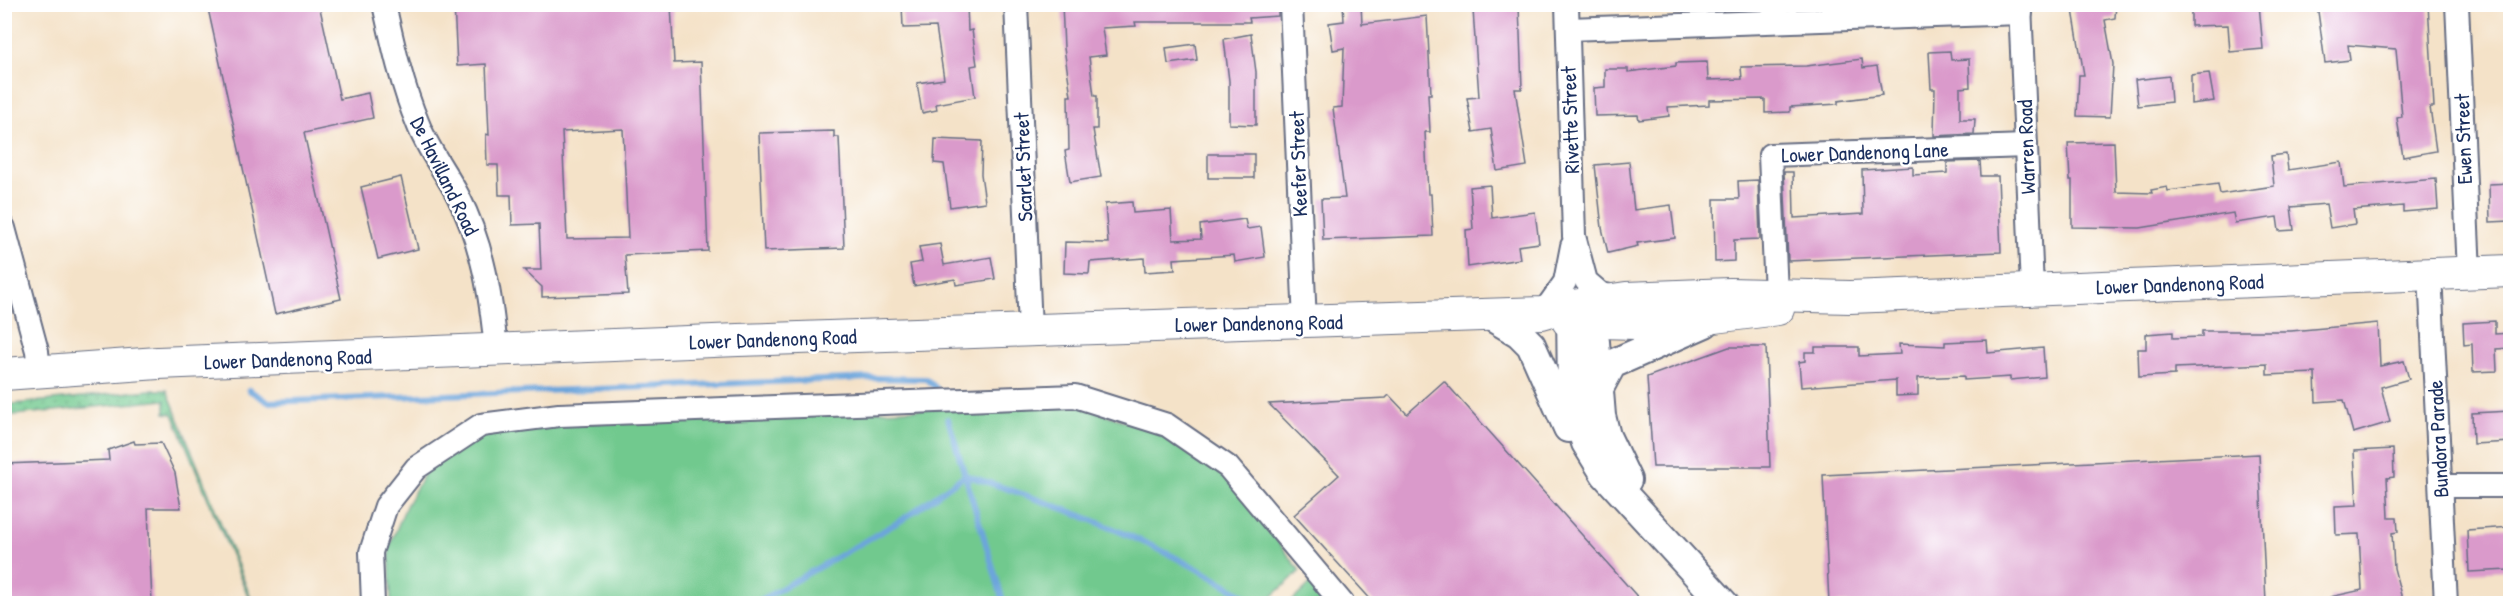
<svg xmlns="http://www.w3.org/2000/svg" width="2515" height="608" viewBox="0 0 2515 608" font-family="'Patrick Hand',sans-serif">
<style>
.grass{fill:#71c98e;stroke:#467c76;stroke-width:1.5}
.garden{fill:url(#garden-dots);stroke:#467c76;stroke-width:1.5}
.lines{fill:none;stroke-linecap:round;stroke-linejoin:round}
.stream{stroke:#6ca5db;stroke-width:6}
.building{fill:#da9acb;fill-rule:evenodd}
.minor-casing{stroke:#676e83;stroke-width:26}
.major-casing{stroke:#676e83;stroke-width:32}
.highway-casing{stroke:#676e83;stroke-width:34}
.minor{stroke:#fff;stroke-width:22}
.major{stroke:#fff;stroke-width:28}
.highway{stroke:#fff;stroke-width:32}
.labels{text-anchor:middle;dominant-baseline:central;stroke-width:5;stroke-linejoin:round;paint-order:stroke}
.street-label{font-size:21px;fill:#1b2f5e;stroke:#fff}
</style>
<defs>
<pattern id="garden-dots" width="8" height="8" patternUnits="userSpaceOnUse" patternTransform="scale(1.5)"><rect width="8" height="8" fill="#71c98e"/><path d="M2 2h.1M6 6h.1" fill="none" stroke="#5ca477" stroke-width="1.8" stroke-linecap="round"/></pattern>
</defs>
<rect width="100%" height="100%" fill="#fff"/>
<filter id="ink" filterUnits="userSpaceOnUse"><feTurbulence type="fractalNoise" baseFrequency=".0167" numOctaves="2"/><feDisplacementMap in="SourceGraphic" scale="12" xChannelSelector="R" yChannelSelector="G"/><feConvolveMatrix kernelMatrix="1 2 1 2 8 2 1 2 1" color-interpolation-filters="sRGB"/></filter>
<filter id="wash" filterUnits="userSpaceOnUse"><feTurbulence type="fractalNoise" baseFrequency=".008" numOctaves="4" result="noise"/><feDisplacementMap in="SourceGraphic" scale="24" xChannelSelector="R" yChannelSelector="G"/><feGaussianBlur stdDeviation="1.35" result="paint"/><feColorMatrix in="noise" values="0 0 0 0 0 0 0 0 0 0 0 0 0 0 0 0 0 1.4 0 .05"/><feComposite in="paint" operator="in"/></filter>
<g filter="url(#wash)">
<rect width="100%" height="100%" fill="#f4e2c8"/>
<g class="grass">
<polygon points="1072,403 1174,438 1218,471 1249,502 1300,571 1264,604 391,604 389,548 406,506 425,473 466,441 514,426"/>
<polygon points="1316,578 1337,604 1289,604"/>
</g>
<polygon class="garden" points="150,390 167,390 253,603 251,603 173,414 165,413 165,400 5,416 5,405"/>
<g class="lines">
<g class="stream">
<polyline points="249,390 268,402 872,378 926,379 936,388"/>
<polyline points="948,419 1004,604"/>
<path d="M754,604L902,520L965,475C1066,507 1168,546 1257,604"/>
</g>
</g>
<g id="blocks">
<g class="building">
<polygon points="207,4 319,4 340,99 368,93 373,118 304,133 341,299 275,314"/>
<path d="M454,4H671L674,63L701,62L708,251L625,255L628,294L542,297V287L524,270H541L539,224L512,225L511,195H499L498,165H487L486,134L489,135L486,64L457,66ZM623,129L628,238L567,239L562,132Z"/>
<polygon points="902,4 967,4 968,31 972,30 977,65 971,66 975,97 936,104 937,110 922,113 917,83 944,79 936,27 903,28"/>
<polygon points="1062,4 1278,4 1278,16 1249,18 1250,22 1135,22 1136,26 1102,28 1106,55 1089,57 1094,96 1097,96 1097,129 1093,129 1101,177 1070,182 1065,151 1069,150 1068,96 1071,96 1064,48"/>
<polygon points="1343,4 1361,4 1362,24 1427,16 1431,94 1428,94 1430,132 1425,132 1428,194 1431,194 1433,236 1323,240 1321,199 1345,198 1333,108 1342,107 1344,48 1333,50 1329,23 1344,21"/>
<polygon points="2072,4 2116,4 2115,18 2105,20 2113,64 2110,117 2077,116 2079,75 2084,75"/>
<polygon points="2191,4 2259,4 2263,49 2230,52 2228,25 2191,26"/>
<polygon points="2317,4 2428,4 2434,107 2430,107 2436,151 2403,157 2397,118 2402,117 2396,49 2348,45 2350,60 2325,63"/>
<polygon points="1519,6 1522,89 1515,89 1527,166 1497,171 1491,129 1473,132 1467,98 1479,97 1473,10"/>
<polygon points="1251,34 1256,72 1256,125 1229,124 1229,81 1224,39"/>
<polygon points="1195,44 1197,60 1168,64 1166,48"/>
<polygon points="1950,51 1951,60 1969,59 1970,87 1960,88 1960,119 1975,119 1974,134 1934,136 1935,89 1931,89 1929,52"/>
<polygon points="1862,59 1863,68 1877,66 1882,95 1838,101 1838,104 1790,107 1790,112 1765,113 1765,99 1709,100 1709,105 1668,107 1669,116 1639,120 1638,115 1595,116 1594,88 1605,87 1605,69 1628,69 1628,72 1676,66 1676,63 1707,62 1708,80 1742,79 1741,67 1806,66"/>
<polygon points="2209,73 2214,101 2191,104 2191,75"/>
<polygon points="2169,76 2171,102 2138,106 2135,80"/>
<polygon points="834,131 834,137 839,137 844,248 764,251 759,133"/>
<polygon points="935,139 982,141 981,174 985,202 950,207 944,164 934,163"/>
<polygon points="2114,142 2116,192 2152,193 2151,190 2167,187 2168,191 2218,184 2220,194 2274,186 2271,156 2286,154 2288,170 2341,162 2344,187 2436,179 2438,209 2403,212 2403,206 2353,210 2355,224 2330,228 2326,204 2291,207 2294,230 2279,231 2277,217 2235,223 2233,213 2140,228 2072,227 2072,180 2070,180 2068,143"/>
<rect x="1208" y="154" width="46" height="24"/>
<polygon points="1980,161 1981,176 1998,176 2001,252 1788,261 1784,172 1793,172 1794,218 1863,214 1862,170 1913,167 1913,175 1947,173 1947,162"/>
<polygon points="1629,162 1634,210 1671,205 1675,238 1637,243 1638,246 1608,253 1602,228 1595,165"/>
<polygon points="401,177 418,249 378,259 361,187"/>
<polygon points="1758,180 1760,239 1734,240 1734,261 1715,262 1714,199 1739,199 1738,181"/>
<polygon points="2511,183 2511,221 2490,222 2489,184"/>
<polygon points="1490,185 1492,218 1535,212 1539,243 1518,246 1520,259 1468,267 1466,230 1473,229 1470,187"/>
<polygon points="1132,202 1133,213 1171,210 1173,240 1201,239 1200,225 1245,219 1247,229 1261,227 1265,257 1235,262 1234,255 1174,259 1175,270 1145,272 1144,258 1090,262 1089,274 1064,273 1065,242 1108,243 1105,204"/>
<polygon points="940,244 944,265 991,257 995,279 956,285 955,279 914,286 910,264 922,262 919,247"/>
<polygon points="2495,321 2495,334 2511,333 2511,348 2496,349 2497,371 2473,372 2472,344 2464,345 2463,323"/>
<polygon points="2378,323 2380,366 2404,361 2409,379 2381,387 2390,422 2353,433 2344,400 2316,402 2315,373 2267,375 2267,364 2175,368 2175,375 2139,377 2138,349 2146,349 2146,334 2173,332 2173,338 2202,337 2202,331 2291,331"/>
<polygon points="1987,340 1988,353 2043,348 2045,377 2010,380 2010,377 1964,380 1964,376 1918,378 1918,395 1896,396 1896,380 1801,387 1799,362 1805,361 1805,352 1815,352 1815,347 1859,347 1859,356 1900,354 1899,344 1945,346 1945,342"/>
<polygon points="1729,347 1766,347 1770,467 1653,467 1647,377"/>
<polygon points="1444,381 1643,603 1374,603 1294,515 1339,475 1269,404 1386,398 1389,395 1407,414"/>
<polygon points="2511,411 2511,442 2473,444 2472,413"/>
<polygon points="134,441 135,444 161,443 175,473 181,508 148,508 152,603 4,603 4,464 109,460 108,450"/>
<polygon points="2393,449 2394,477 2387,478 2389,517 2397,517 2398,532 2392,533 2394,568 2403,603 2331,603 2330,597 2362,590 2359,534 2336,535 2335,506 2357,505 2354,451"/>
<polygon points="2259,454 2266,603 1829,603 1823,475"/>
<polygon points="2511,527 2509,570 2469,572 2467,530"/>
</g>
</g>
</g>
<g filter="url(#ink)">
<use href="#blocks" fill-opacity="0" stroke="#676e83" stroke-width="1.5"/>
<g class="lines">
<g class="minor-casing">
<g id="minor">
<path d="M384,4C393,45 402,86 418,124C428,150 445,171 458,196C483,245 491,296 496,350"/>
<polyline points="1016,4 1030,329"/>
<polyline points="1291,4 1305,323"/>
<polyline points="1567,4 1574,236 1586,281 1601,294 1618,298"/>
<polyline points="2020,4 2032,289"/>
<polyline points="2457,4 2469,273"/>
<polyline points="1568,29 2021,13"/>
<polyline points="4,228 37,351 39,371"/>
<polyline points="2430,274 2446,604"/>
<polyline points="1776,294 1770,155 2026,146"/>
<polyline points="1543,313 1565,282 1572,246"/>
<polyline points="2441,486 2510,486"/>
<polyline points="373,604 371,552 386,506 416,468 481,425 559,415 1075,396 1167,425 1228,467 1343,604"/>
</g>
</g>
<g class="major-casing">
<g id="major">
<polyline points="1588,304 1595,342 1601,416 1606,436 1627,480"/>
<polyline points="1571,306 1572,398 1586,443 1605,474 1724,604"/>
<polyline points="1489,315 1519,333 1531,345 1568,428"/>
<polyline points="1598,390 1612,364 1705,323"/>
</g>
</g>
<g class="highway-casing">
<g id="highway">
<polyline points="1568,321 1635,323 1682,321 1778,309"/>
<polyline points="4,374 158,363 738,340 1542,313 1559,308 1626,298 1730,294 1850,297 2510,271"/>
</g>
</g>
<use href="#minor" class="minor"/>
<use href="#major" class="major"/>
<use href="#highway" class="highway"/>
</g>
</g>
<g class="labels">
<g class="street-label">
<text transform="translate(1570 120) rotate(-92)">Rivette Street</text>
<text transform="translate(2463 139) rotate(-92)">Ewen Street</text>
<text transform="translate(2026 147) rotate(-92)">Warren Road</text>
<text transform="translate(1865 152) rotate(-2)">Lower Dandenong Lane</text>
<text transform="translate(1298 164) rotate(-92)">Keefer Street</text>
<text transform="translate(1023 167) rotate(-92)">Scarlet Street</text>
<text transform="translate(445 176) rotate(64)">De Havilland Road</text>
<text transform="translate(2180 284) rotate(-2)">Lower Dandenong Road</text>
<text transform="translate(1259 323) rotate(-1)">Lower Dandenong Road</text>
<text transform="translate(773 339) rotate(-2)">Lower Dandenong Road</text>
<text transform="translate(288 359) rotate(-2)">Lower Dandenong Road</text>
<text transform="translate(2438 439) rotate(-93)">Bundora Parade</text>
</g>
</g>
<rect width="2515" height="608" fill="none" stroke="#fff" stroke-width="24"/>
</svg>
